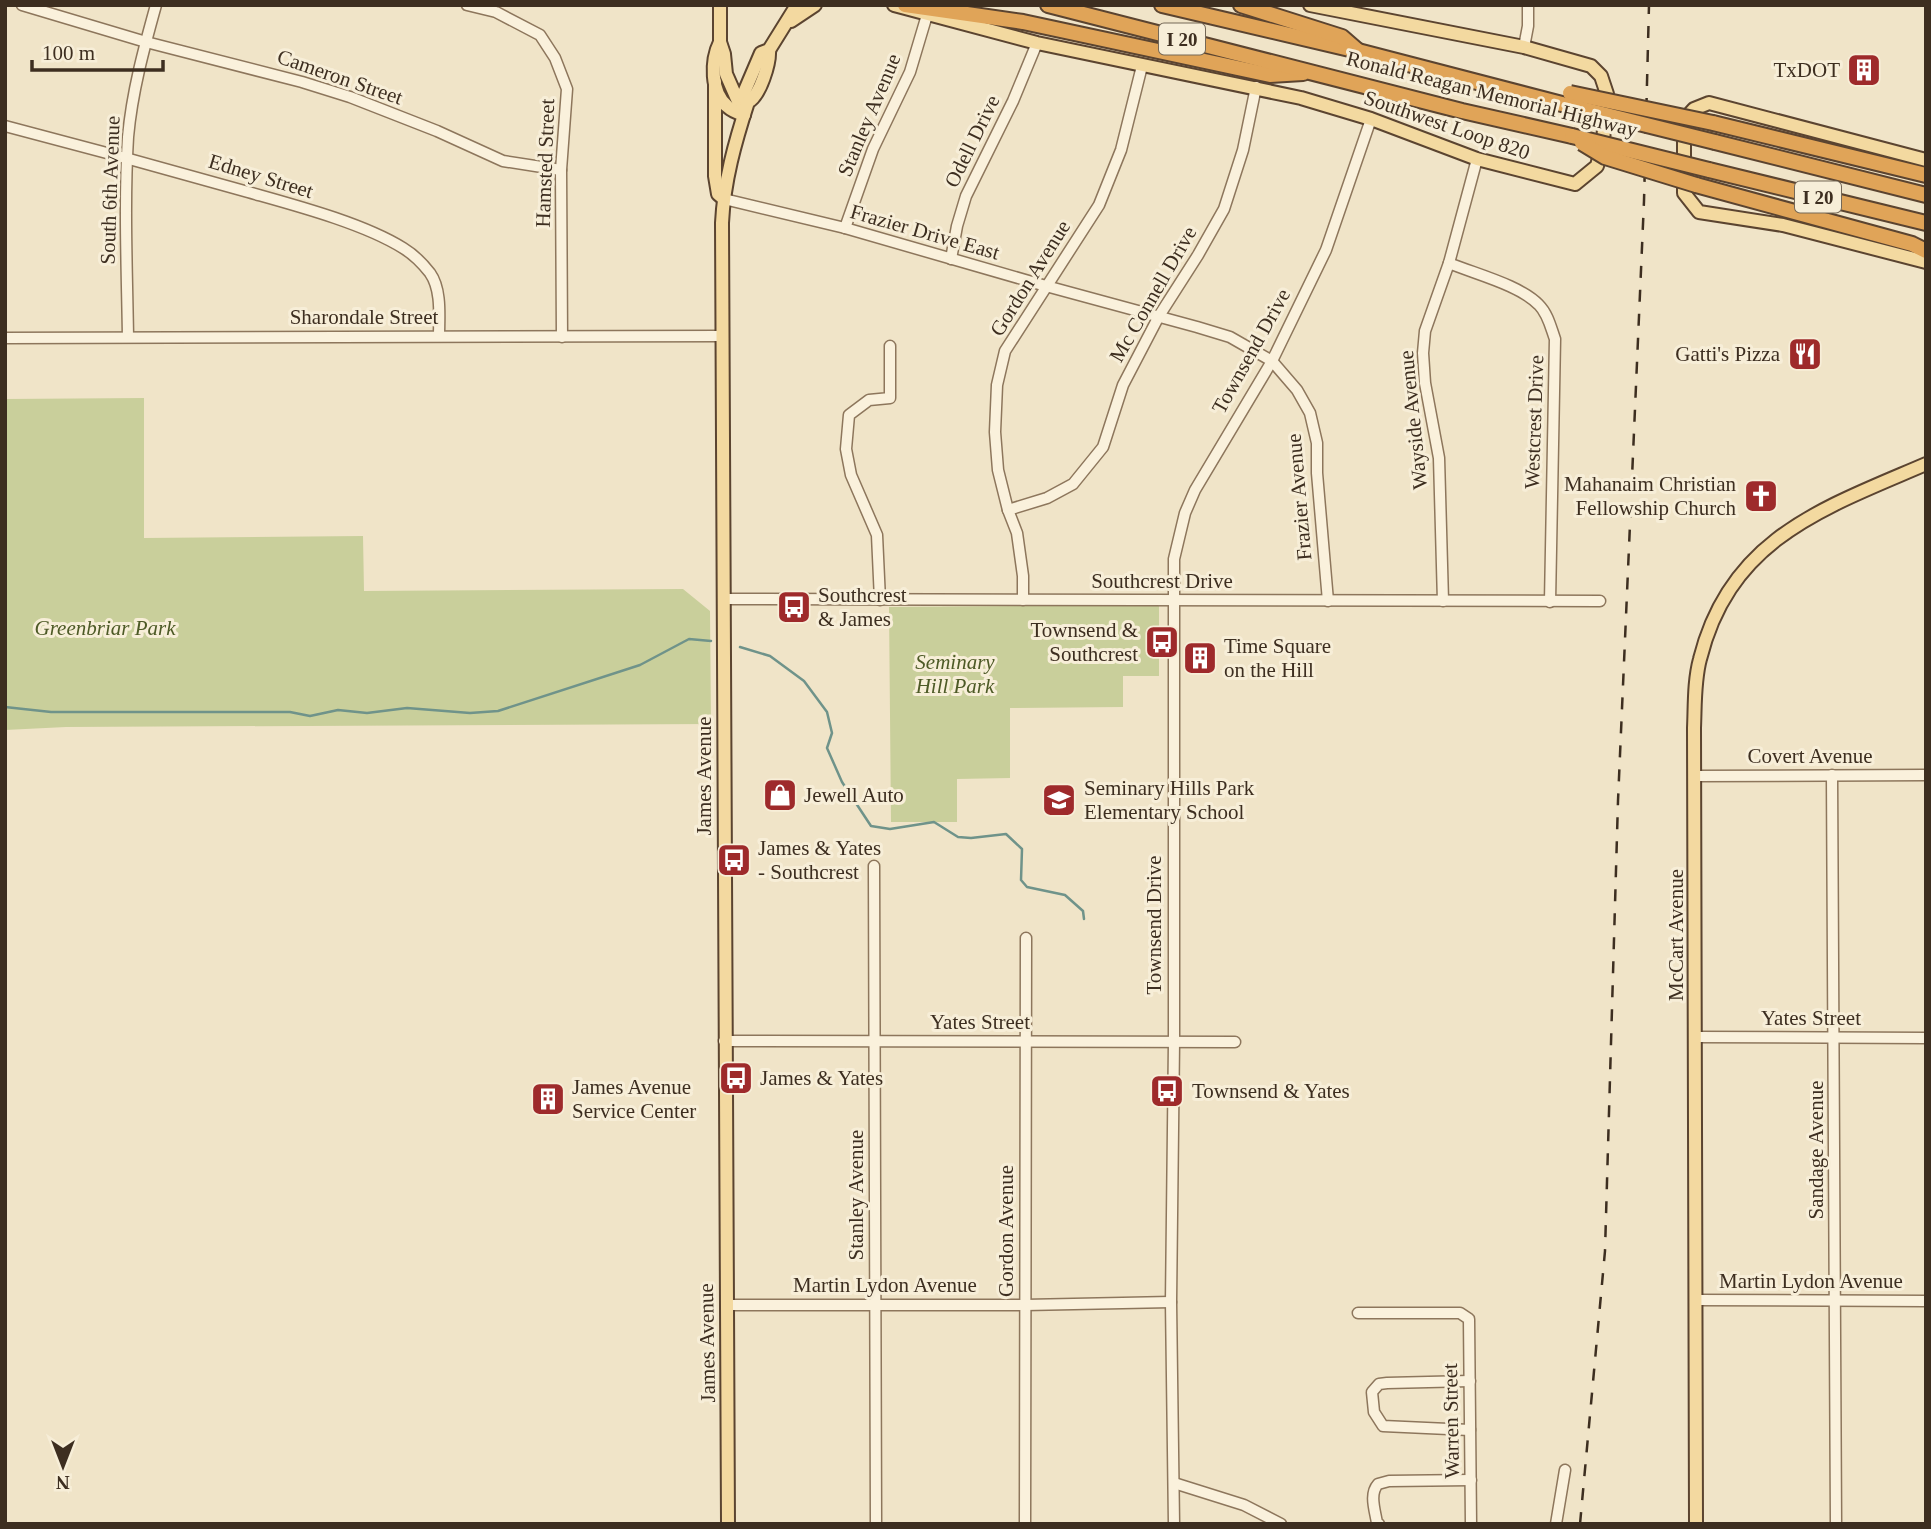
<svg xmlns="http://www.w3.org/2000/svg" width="1931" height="1529" viewBox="0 0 1931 1529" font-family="'Times New Roman',serif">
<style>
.green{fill:#c9cf9b}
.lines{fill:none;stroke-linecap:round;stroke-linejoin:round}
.stream{stroke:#6f938a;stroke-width:2.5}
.minor-casing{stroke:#8d765c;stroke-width:13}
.major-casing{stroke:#5b4430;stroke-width:16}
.highway-casing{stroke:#5b4430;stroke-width:18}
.minor{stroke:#faf1dc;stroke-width:10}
.major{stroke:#f3d9a0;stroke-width:12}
.highway{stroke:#e0a458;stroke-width:14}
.rail{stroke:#3d2e20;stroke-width:2.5;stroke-dasharray:12 12;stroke-linecap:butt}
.highway-bridge-casing{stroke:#5b4430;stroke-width:18;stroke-linecap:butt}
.highway-bridge{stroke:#e0a458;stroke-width:14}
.labels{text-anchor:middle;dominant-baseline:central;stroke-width:6;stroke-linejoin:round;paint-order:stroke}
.shield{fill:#f7eed8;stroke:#756857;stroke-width:2}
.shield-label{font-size:19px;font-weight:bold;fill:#3d2e20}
.poi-label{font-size:21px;fill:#3d2e20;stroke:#f7eed8;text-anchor:start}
.street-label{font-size:21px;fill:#3d2e20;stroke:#f7eed8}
.park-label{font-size:21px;font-style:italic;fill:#4d5a26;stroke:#f7eed8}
</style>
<rect width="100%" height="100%" fill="#f0e4c8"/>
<g class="green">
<polygon points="144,398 144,538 363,536 364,591 683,589 710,611 711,724 66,727 5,730 5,399"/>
<polygon points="1159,605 1159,676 1123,676 1123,707 1010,708 1010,778 957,779 957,822 891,822 889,607"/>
</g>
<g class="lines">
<g class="stream">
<polyline points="740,647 770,656 804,681 827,712 832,733 827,748 842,782 871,826 890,829 934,822 958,837 971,838 1006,834 1022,849 1021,880 1027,887 1065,895 1083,911 1084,919"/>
<polyline points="5,707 51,712 290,712 310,716 338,710 367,713 407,708 470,713 498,711 640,665 689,639 711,641"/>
</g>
<g class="minor-casing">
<g id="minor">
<polyline points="22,5 146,42 302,82 350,97 437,131 503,161 561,170"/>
<polyline points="467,5 496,12 540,35 555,58 567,89 561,170 562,337"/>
<polyline points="1524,47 1528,26 1528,5"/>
<path d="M5,126C86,147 167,169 248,192C294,205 363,223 403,248C413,254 423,264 430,273C442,290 439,317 439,336"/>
<polyline points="724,199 845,228 1046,286 1197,327 1230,337 1272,361 1297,390 1310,413 1317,443 1317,473 1328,601"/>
<polyline points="845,228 873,149 910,72 927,15"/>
<polyline points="951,259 957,226 966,196 1013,101 1037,43"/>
<path d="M1449,263C1475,274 1520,285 1539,305C1548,314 1551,328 1555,339L1550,602"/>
<path d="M128,337C127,271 124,203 128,137C132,92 144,48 156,5"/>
<polyline points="5,338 722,336"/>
<polyline points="1008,510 1047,498 1073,484 1103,447 1123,385 1159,316 1198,255 1224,209 1243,150 1256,87"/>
<polyline points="723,599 1600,601"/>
<polyline points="880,600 877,535 851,475 846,449 849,415 869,400 890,398 890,346"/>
<polyline points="1023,600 1023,576 1017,533 1008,510 998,470 995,432 997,385 1005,351 1099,205 1121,150 1142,66"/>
<polyline points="1443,601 1439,458 1425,383 1423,353 1425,331 1449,263 1477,159"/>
<polyline points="1832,775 1836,1524"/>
<polyline points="1695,776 1926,775"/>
<polyline points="874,866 876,1524"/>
<polyline points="1695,1037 1926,1038"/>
<polyline points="724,1041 1235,1042"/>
<polyline points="1696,1300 1926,1301"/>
<polyline points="726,1305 1025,1305 1171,1302"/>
<polyline points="1358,1313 1460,1313 1469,1319 1471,1524"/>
<polyline points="1470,1381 1387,1383 1379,1384 1372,1392 1374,1412 1383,1426 1470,1430"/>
<polyline points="1174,1483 1244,1505 1281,1524"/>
<polyline points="1025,1524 1026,938"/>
<polyline points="1174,1524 1171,1302 1174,1042 1174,559 1185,513 1195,490 1272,361 1326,250 1371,119"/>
<path d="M1379,1524L1377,1523C1375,1510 1369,1494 1378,1484L1389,1481L1471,1480"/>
<polyline points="1556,1524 1565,1470"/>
</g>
</g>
<g class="major-casing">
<g id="major">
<polyline points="720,5 720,42 724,54 726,74 741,108"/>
<polyline points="894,5 1037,43 1301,98 1371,119 1477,159 1575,184 1597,166 1603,141 1607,94 1601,76 1591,66 1524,47 1310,5"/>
<polyline points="791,21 815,5"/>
<path d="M720,42C711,60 710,93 728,107C732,111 738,113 744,115"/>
<polyline points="715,82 715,176 718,194 724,199"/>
<polyline points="748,102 743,95 761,53 769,50 797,5"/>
<polyline points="1926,160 1709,103 1694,109 1684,120 1684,193 1699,212 1783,225 1926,262"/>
<path d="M728,1524L722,223C724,181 735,142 748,102C760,96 770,63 769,50"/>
<path d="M1696,1524L1694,728C1695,706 1694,681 1700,659C1730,538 1824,508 1926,464"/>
</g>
</g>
<g class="highway-casing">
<g id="highway">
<polyline points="905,5 1023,22 1270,75 1303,73"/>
<polyline points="1048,5 1462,111 1572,136"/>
<polyline points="1162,5 1358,51 1562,104"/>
<polyline points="1241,5 1342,37 1357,50"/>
<polyline points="1713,123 1926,175"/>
<polyline points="1715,142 1926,195"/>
<polyline points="1709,170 1926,223"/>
<polyline points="1696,185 1912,244 1926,251"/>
</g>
</g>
<use href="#minor" class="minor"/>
<use href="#major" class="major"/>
<use href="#highway" class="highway"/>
<polyline class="rail" points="1580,1524 1605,1251 1618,801 1644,201 1649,5"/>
<g class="highway-bridge-casing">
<g id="highway-bridge">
<polyline points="1570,93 1713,123"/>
<polyline points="1562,104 1715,142"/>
<polyline points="1572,136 1709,170"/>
<polyline points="1582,143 1605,157 1696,185"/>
</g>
</g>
<use href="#highway-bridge" class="highway-bridge"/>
</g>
<defs>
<g id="building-square" transform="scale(1.75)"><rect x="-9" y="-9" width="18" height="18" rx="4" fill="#9e2a2b" stroke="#f7eed8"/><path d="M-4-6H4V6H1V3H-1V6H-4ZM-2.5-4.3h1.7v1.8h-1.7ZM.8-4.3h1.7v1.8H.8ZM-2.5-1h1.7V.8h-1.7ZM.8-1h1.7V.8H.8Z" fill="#fff"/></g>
<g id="restaurant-square" transform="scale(1.75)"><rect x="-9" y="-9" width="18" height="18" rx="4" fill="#9e2a2b" stroke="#f7eed8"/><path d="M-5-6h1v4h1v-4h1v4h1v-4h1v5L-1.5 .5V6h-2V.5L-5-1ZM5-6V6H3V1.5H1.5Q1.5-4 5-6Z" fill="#fff"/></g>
<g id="church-square" transform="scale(1.75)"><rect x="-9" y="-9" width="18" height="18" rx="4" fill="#9e2a2b" stroke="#f7eed8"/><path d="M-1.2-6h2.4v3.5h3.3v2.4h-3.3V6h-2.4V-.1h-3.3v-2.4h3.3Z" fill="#fff"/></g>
<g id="bus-square" transform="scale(1.75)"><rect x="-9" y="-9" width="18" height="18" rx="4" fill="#9e2a2b" stroke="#f7eed8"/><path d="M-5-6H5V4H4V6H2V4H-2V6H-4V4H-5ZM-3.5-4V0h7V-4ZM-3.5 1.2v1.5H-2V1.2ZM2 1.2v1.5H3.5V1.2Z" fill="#fff"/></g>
<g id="shop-square" transform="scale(1.75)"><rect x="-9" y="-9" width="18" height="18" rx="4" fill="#9e2a2b" stroke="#f7eed8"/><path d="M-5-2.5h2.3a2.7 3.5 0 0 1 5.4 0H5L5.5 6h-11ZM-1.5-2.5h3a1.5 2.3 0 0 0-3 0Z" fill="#fff"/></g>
<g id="school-square" transform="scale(1.75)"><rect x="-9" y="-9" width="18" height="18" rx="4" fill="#9e2a2b" stroke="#f7eed8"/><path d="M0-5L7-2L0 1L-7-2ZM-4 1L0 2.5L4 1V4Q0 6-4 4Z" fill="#fff"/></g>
</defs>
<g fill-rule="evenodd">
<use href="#building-square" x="1864" y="70"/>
<use href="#restaurant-square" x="1805" y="354"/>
<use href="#church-square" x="1761" y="496"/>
<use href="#bus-square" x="794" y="607"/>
<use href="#bus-square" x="1162" y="642"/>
<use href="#building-square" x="1200" y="658"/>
<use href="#shop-square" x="780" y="795"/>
<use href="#school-square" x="1059" y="800"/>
<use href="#bus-square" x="734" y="860"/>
<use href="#bus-square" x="736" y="1078"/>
<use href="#bus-square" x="1167" y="1091"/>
<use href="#building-square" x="548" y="1099"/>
</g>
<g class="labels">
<g class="shield">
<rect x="1159" y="23.5" width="46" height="31" rx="5"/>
<rect x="1795" y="181.5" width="46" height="31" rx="5"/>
</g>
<g class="shield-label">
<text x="1182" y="39">I 20</text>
<text x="1818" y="197">I 20</text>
</g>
<g class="poi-label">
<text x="1840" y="70" text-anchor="end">TxDOT</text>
<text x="1780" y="354" text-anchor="end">Gatti's Pizza</text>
<text x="1736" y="484" text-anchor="end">Mahanaim Christian<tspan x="1736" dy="24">Fellowship Church</tspan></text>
<text x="818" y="595">Southcrest<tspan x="818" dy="24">&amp; James</tspan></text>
<text x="1138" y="630" text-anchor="end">Townsend &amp;<tspan x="1138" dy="24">Southcrest</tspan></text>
<text x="1224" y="646">Time Square<tspan x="1224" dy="24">on the Hill</tspan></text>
<text x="1084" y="788">Seminary Hills Park<tspan x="1084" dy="24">Elementary School</tspan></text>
<text x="804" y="795">Jewell Auto</text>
<text x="758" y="848">James &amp; Yates<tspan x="758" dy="24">- Southcrest</tspan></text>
<text x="760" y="1078">James &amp; Yates</text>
<text x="572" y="1087">James Avenue<tspan x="572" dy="24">Service Center</tspan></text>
<text x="1192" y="1091">Townsend &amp; Yates</text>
</g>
<g class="street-label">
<text transform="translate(340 77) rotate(19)">Cameron Street</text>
<text transform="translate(1492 94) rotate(14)">Ronald Reagan Memorial Highway</text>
<text transform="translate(869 115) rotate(-67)">Stanley Avenue</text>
<text transform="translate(1447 125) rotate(19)">Southwest Loop 820</text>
<text transform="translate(972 141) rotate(-64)">Odell Drive</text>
<text transform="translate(545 163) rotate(-88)">Hamsted Street</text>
<text transform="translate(261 176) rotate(17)">Edney Street</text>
<text transform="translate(110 190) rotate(-88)">South 6th Avenue</text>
<text transform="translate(925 232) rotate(16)">Frazier Drive East</text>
<text transform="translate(1030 278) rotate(-58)">Gordon Avenue</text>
<text transform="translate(1153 294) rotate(-60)">Mc Connell Drive</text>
<text x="364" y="317">Sharondale Street</text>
<text transform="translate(1251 351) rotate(-61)">Townsend Drive</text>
<text transform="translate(1413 420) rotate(-96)">Wayside Avenue</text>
<text transform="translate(1534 422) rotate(-88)">Westcrest Drive</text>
<text transform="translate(1299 497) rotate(-95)">Frazier Avenue</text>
<text x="1162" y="581">Southcrest Drive</text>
<text x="1810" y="756">Covert Avenue</text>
<text transform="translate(704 776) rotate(-90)">James Avenue</text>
<text transform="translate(1154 925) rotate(-90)">Townsend Drive</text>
<text transform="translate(1676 935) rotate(-90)">McCart Avenue</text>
<text x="1811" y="1018">Yates Street</text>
<text x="980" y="1022">Yates Street</text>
<text transform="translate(1816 1150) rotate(-90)">Sandage Avenue</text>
<text transform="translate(856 1195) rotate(-90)">Stanley Avenue</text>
<text transform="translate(1006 1231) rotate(-90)">Gordon Avenue</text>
<text x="1811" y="1281">Martin Lydon Avenue</text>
<text x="885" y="1285">Martin Lydon Avenue</text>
<text transform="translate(707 1343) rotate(-91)">James Avenue</text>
<text transform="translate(1451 1421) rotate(-91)">Warren Street</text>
</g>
<g class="park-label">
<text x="105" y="628">Greenbriar Park</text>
<text x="955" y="662">Seminary<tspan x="955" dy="24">Hill Park</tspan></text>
</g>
</g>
<rect width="1931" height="1529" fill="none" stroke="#3d2e20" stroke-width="14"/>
<g transform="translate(63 1466) rotate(180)" stroke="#f7eed8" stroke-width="5" paint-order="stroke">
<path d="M0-5L12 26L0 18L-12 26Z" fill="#3d2e20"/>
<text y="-10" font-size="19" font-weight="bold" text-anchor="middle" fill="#3d2e20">N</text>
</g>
<path d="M32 60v10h131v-10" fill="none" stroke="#3d2e20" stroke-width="3.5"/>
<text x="42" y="60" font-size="21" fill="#3d2e20" stroke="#f7eed8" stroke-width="5" paint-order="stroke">100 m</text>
</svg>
